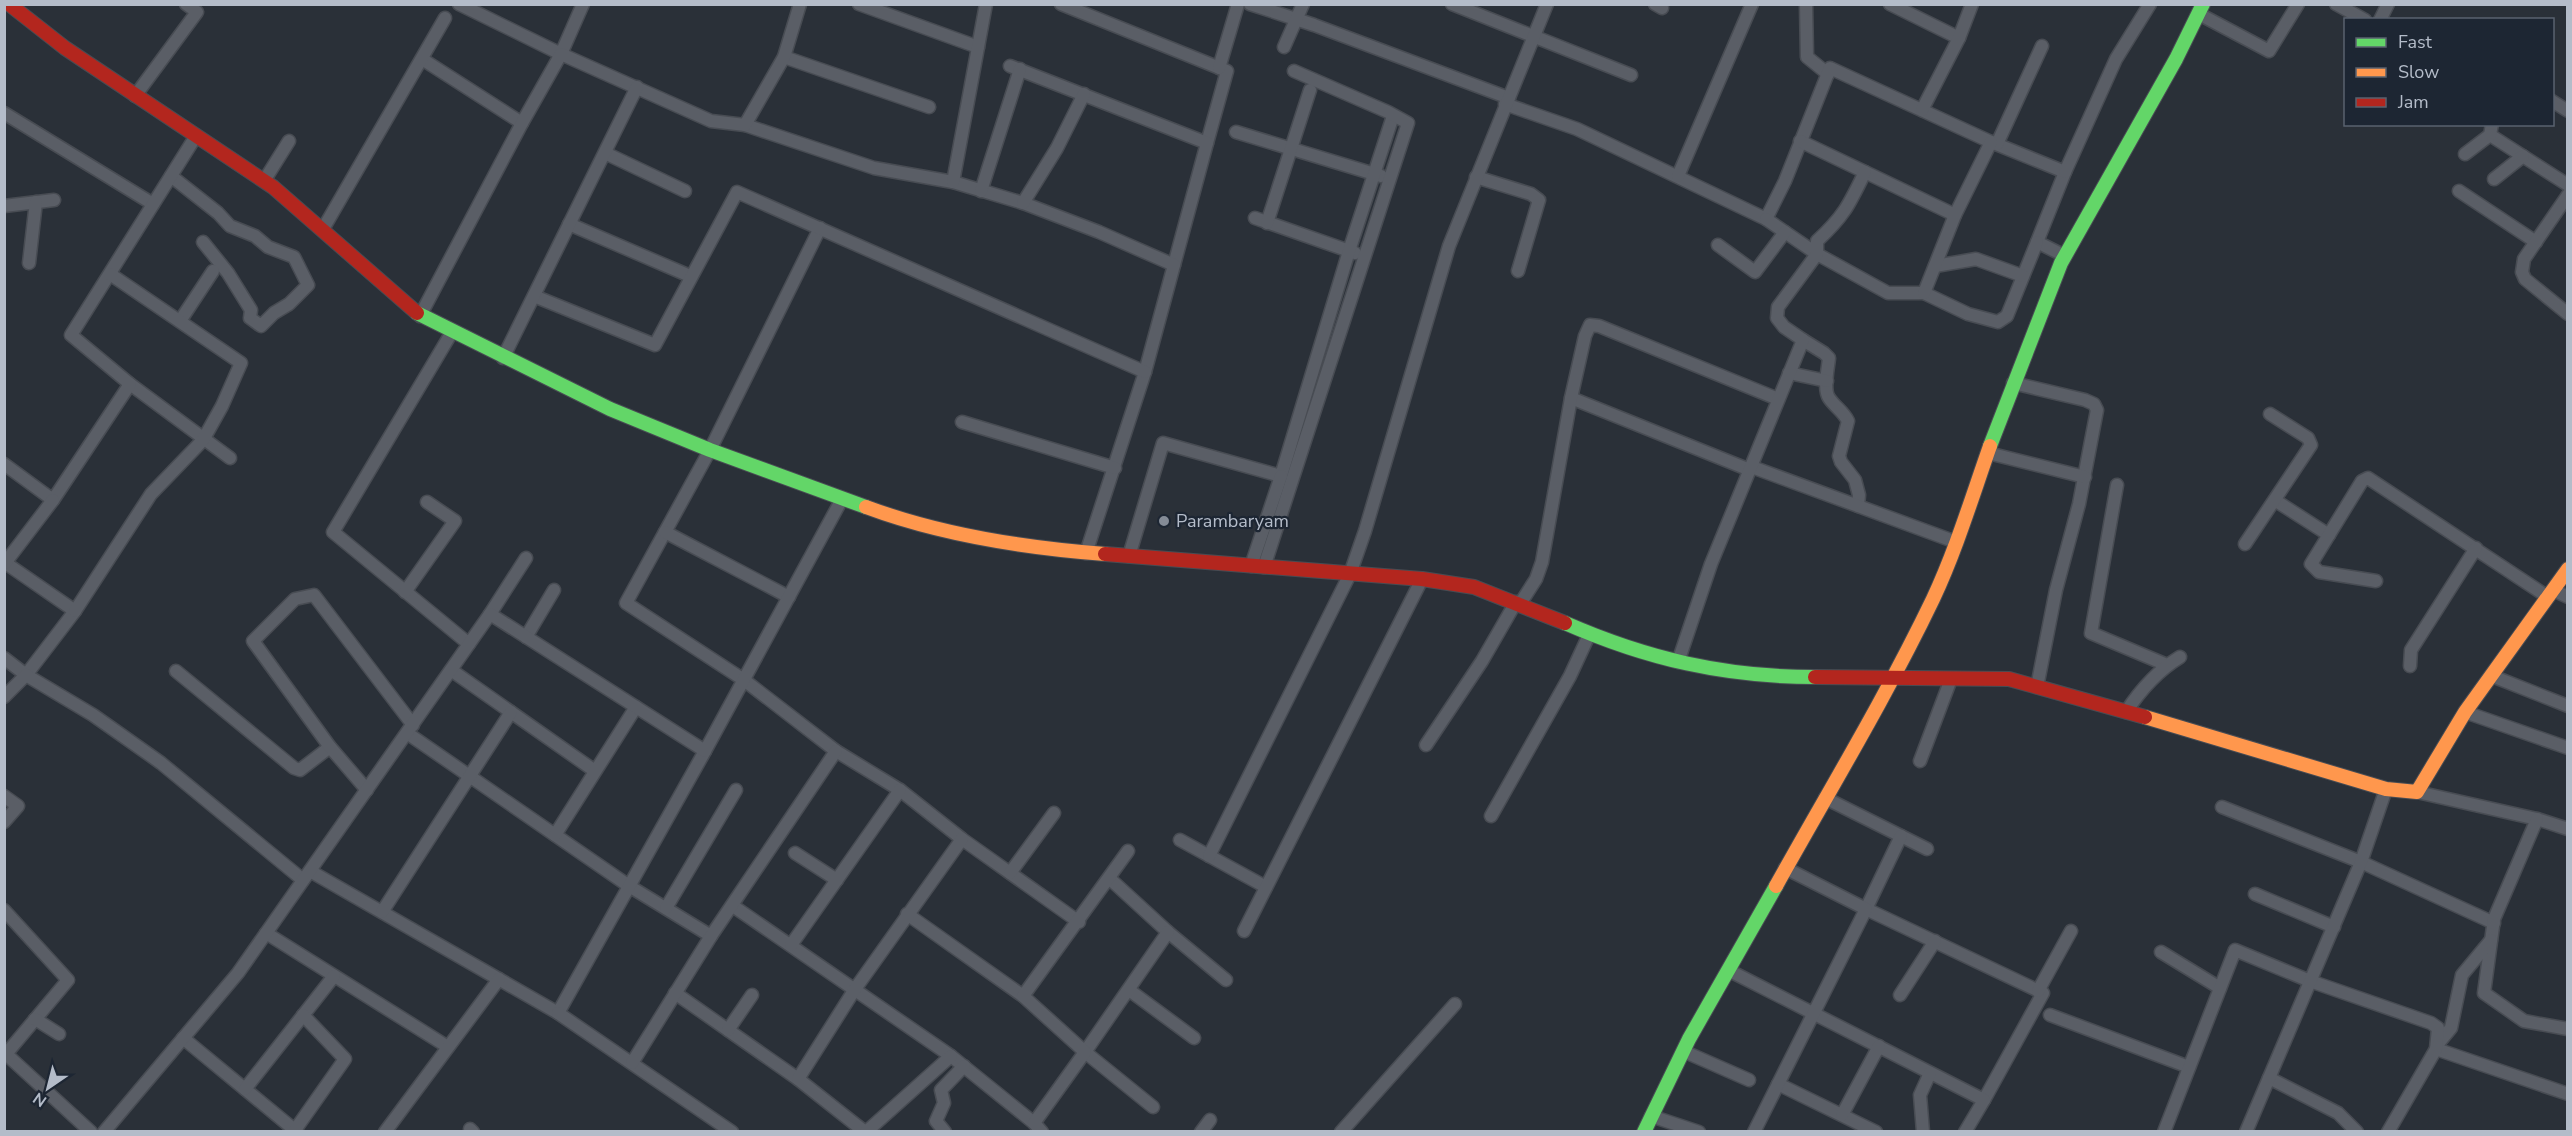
<svg xmlns="http://www.w3.org/2000/svg" width="2572" height="1136" viewBox="0 0 2572 1136" font-family="'Nunito Sans',sans-serif">
<style>
.lines{fill:none;stroke-linecap:round;stroke-linejoin:round}
.street-casing{stroke:#484c53;stroke-width:15}
.fast-casing{stroke:#484c53;stroke-width:16}
.slow-casing{stroke:#484c53;stroke-width:16}
.jam-casing{stroke:#484c53;stroke-width:16}
.street{stroke:#5a5e66;stroke-width:12}
.fast{stroke:#63d668;stroke-width:14}
.slow{stroke:#ff974d;stroke-width:14}
.jam{stroke:#b3261e;stroke-width:14}
.poi-dot{fill:#848b96;stroke:#1d2633;stroke-width:2}
.labels{text-anchor:middle;dominant-baseline:central;stroke-width:4.5;stroke-linejoin:round;paint-order:stroke}
.poi-label{font-size:18px;fill:#b4bcc9;stroke:#1d2633;text-anchor:start}
</style>
<rect width="100%" height="100%" fill="#2a3038"/>
<g class="lines">
<g class="street-casing">
<g id="street">
<polyline points="459,4 561,54 583,4"/>
<polyline points="859,4 978,47"/>
<polyline points="1061,4 1227,71 1207,143"/>
<polyline points="1250,4 1314,25 1509,98"/>
<polyline points="1452,4 1631,75"/>
<polyline points="1655,4 1662,8"/>
<polyline points="1806,4 1807,57 1828,74"/>
<polyline points="1890,4 1959,38"/>
<polyline points="2336,4 2365,20"/>
<polyline points="2199,14 2269,51 2298,4"/>
<polyline points="2380,20 2388,4"/>
<polyline points="1284,47 1303,4"/>
<polyline points="784,57 929,107"/>
<polyline points="422,59 522,123"/>
<polyline points="1010,66 1207,143 1174,265"/>
<polyline points="1219,68 1238,4"/>
<polyline points="135,96 197,12 186,4"/>
<polyline points="2552,101 2568,111"/>
<polyline points="1505,104 1577,129 1766,219 1785,181 1830,68 1991,142 2065,172 2037,242 2065,256"/>
<polyline points="1922,110 1959,38 1972,4"/>
<polyline points="4,113 153,204"/>
<polyline points="745,125 874,168 953,182 1023,203 1099,232 1174,265 1145,372 1086,553"/>
<polyline points="1236,132 1381,176"/>
<polyline points="2490,135 2568,185"/>
<polyline points="1800,141 1955,215"/>
<polyline points="1997,144 2042,46"/>
<polyline points="605,153 685,191"/>
<polyline points="2465,154 2490,135 2492,124"/>
<polyline points="2065,172 2116,59 2150,4"/>
<polyline points="171,176 218,213 230,226 255,236 268,247 294,257 308,285 289,304 274,313 261,326 250,318 251,310 228,273 203,242"/>
<polyline points="1678,176 1752,4"/>
<polyline points="1476,177 1531,194 1539,200 1518,271"/>
<polyline points="2494,179 2523,156"/>
<polyline points="264,181 289,141"/>
<polyline points="953,182 986,4"/>
<polyline points="981,191 1020,69"/>
<polyline points="2459,191 2536,242"/>
<polyline points="2568,195 2524,259 2522,272 2525,279 2568,314"/>
<polyline points="1023,203 1057,148 1084,94"/>
<polyline points="4,206 54,200"/>
<polyline points="1255,218 1355,253"/>
<polyline points="1766,219 1817,254 1888,293 1924,293 1968,314 1998,322 2007,316 2037,242"/>
<polyline points="1267,223 1310,90"/>
<polyline points="569,224 690,276"/>
<polyline points="820,228 710,450 626,603 744,680 836,751 900,790 962,839 1079,922"/>
<polyline points="323,229 445,18"/>
<polyline points="1718,245 1755,272 1785,232"/>
<polyline points="29,263 36,202"/>
<polyline points="1935,266 1976,259 2023,276"/>
<polyline points="1924,293 1955,215 1991,142"/>
<polyline points="534,296 655,345 737,192 1145,372"/>
<polyline points="420,316 522,123 561,54 711,121 745,125 784,57 800,4"/>
<polyline points="180,321 213,271"/>
<polyline points="452,332 333,532 469,644"/>
<path d="M1803,340L1824,353L1829,358C1828,369 1823,389 1829,398C1835,407 1843,411 1848,421L1839,456L1841,462L1855,480L1859,495L1858,506"/>
<polyline points="503,358 637,87"/>
<polyline points="1789,373 1827,381"/>
<polyline points="2013,383 2085,400 2094,404 2097,410 2079,504 2056,590 2037,687"/>
<polyline points="130,384 230,458"/>
<polyline points="1571,398 1750,470"/>
<polyline points="962,422 1115,468"/>
<polyline points="1988,453 2085,477"/>
<polyline points="4,464 53,500 130,384 71,335 196,136"/>
<polyline points="1752,467 1956,542"/>
<polyline points="2117,485 2091,633 2167,665"/>
<polyline points="2276,501 2329,535"/>
<polyline points="665,532 789,597"/>
<polyline points="2245,544 2311,445 2308,438 2270,414"/>
<polyline points="1129,556 1163,443 1281,476 1349,251 1392,119"/>
<polyline points="4,562 75,611 26,675 4,658"/>
<polyline points="5,563 53,500"/>
<polyline points="1251,566 1281,476"/>
<polyline points="1264,567 1408,123 1388,112 1294,71"/>
<polyline points="2376,581 2319,572 2311,564 2362,481 2368,478 2548,597"/>
<polyline points="2553,590 2568,597"/>
<polyline points="405,592 455,521 427,502"/>
<polyline points="1520,604 1536,579 1542,562 1571,398 1585,336 1590,325 1599,326 1778,399"/>
<polyline points="75,611 151,494 203,440 222,406 241,363 110,274"/>
<polyline points="490,614 526,558"/>
<polyline points="526,637 554,590"/>
<path d="M1678,662L1711,564L1803,340L1784,327L1777,318L1778,307L1817,254V241C1844,216 1849,205 1865,172"/>
<polyline points="2410,666 2411,650 2476,548"/>
<polyline points="451,670 595,771"/>
<polyline points="176,671 294,768 300,770 330,747"/>
<polyline points="2492,676 2568,706"/>
<polyline points="4,697 26,675 93,715 161,763 303,880"/>
<path d="M2126,712C2141,689 2157,671 2180,657"/>
<polyline points="2465,712 2568,748"/>
<polyline points="407,733 629,886 711,936"/>
<polyline points="1426,745 1482,661 1516,602"/>
<polyline points="1920,761 1951,679"/>
<polyline points="367,790 330,747 253,641 295,599 314,595 413,725"/>
<polyline points="2417,792 2537,819 2568,829"/>
<polyline points="4,796 18,806 4,822"/>
<polyline points="1825,798 1927,849"/>
<polyline points="2222,807 2361,862 2494,923"/>
<polyline points="1491,816 1570,676 1589,635"/>
<polyline points="2537,819 2494,919 2484,993 2524,1021 2568,1029"/>
<polyline points="555,835 636,707"/>
<polyline points="1901,836 1866,909 2043,993 1984,1100"/>
<polyline points="1180,840 1266,887"/>
<polyline points="795,853 837,880"/>
<polyline points="1209,856 1350,574 1365,531 1449,246 1547,4"/>
<polyline points="310,871 558,1013 705,751"/>
<polyline points="1010,873 1054,813"/>
<polyline points="1109,878 1168,932 1226,980"/>
<polyline points="2255,894 2334,927"/>
<polyline points="733,906 951,1056 1034,1123"/>
<polyline points="666,908 736,790"/>
<polyline points="4,910 68,980 6,1054 91,1132"/>
<polyline points="382,912 511,712"/>
<polyline points="907,914 1023,996"/>
<polyline points="1244,931 1422,579"/>
<polyline points="266,933 448,1047"/>
<polyline points="791,945 900,790"/>
<polyline points="2161,952 2220,988"/>
<polyline points="1728,970 1984,1100 1965,1132"/>
<polyline points="1129,990 1194,1038"/>
<polyline points="2038,991 2071,931"/>
<polyline points="675,993 798,1079"/>
<polyline points="1900,995 1935,941"/>
<polyline points="558,1013 732,1132"/>
<polyline points="2050,1015 2189,1067"/>
<polyline points="35,1019 59,1034"/>
<polyline points="728,1030 752,995"/>
<polyline points="183,1038 297,1132"/>
<polyline points="2437,1045 2451,1028 2462,975 2491,940"/>
<polyline points="2436,1049 2568,1094"/>
<polyline points="1683,1051 1749,1080"/>
<polyline points="632,1063 711,936 836,751"/>
<polyline points="2269,1078 2338,1113 2357,1132"/>
<polyline points="1778,1084 1876,1132"/>
<polyline points="245,1089 334,976"/>
<polyline points="1153,1107 1085,1052 1168,932"/>
<polyline points="1842,1115 1879,1046"/>
<polyline points="1651,1116 1699,1132"/>
<polyline points="470,1129 473,1132"/>
<polyline points="295,1130 345,1059 303,1015"/>
<polyline points="104,1132 238,973 490,614 705,751 842,499"/>
<polyline points="385,1132 499,979"/>
<polyline points="865,1132 798,1079 855,989 962,839"/>
<polyline points="866,1132 951,1056"/>
<polyline points="945,1132 936,1121 944,1103 941,1090 964,1066"/>
<polyline points="1042,1132 1034,1123 1085,1052 1023,996 1128,851"/>
<polyline points="1201,1132 1210,1120"/>
<polyline points="1341,1132 1455,1004"/>
<polyline points="1754,1132 1866,909 1785,868"/>
<polyline points="1923,1132 1920,1095 1930,1073"/>
<polyline points="2164,1132 2235,950 2310,981 2431,1023 2438,1028 2436,1049 2388,1132"/>
<polyline points="2246,1132 2361,862 2386,789"/>
</g>
</g>
<g class="fast-casing">
<g id="fast">
<polyline points="417,313 610,409 710,450 866,507"/>
<polyline points="1990,446 2061,263 2176,59 2203,4"/>
<path d="M1565,623C1647,659 1725,677 1815,677"/>
<polyline points="1644,1132 1689,1039 1776,886"/>
</g>
</g>
<g class="slow-casing">
<g id="slow">
<path d="M866,507C941,535 1025,548 1105,554"/>
<polyline points="2145,717 2386,789 2417,792 2465,712 2568,569"/>
<path d="M1776,886C1829,791 1886,697 1933,599C1956,550 1972,497 1990,446"/>
</g>
</g>
<g class="jam-casing">
<g id="jam">
<polyline points="9,4 65,48 273,187 417,313"/>
<polyline points="1105,554 1422,579 1474,587 1565,623"/>
<polyline points="1815,677 2009,679 2145,717"/>
</g>
</g>
<use href="#street" class="street"/>
<use href="#fast" class="fast"/>
<use href="#slow" class="slow"/>
<use href="#jam" class="jam"/>
</g>
<circle class="poi-dot" cx="1164" cy="521" r="6"/>
<g class="labels">
<g class="poi-label">
<text x="1176" y="521">Parambaryam</text>
</g>
</g>
<rect width="2572" height="1136" fill="none" stroke="#b4bcc9" stroke-width="12"/>
<rect x="2344" y="18" width="210" height="108" fill="#1d2633" stroke="#59626f" stroke-width="1.5"/>
<rect x="2356" y="38" width="30" height="9" fill="#63d668" stroke="#59626f" stroke-width="1.5"/>
<text x="2398" y="48" font-size="18" fill="#b4bcc9">Fast</text>
<rect x="2356" y="68" width="30" height="9" fill="#ff974d" stroke="#59626f" stroke-width="1.5"/>
<text x="2398" y="78" font-size="18" fill="#b4bcc9">Slow</text>
<rect x="2356" y="98" width="30" height="9" fill="#b3261e" stroke="#59626f" stroke-width="1.5"/>
<text x="2398" y="108" font-size="18" fill="#b4bcc9">Jam</text>
<g transform="translate(48 1088) rotate(215)" stroke="#1d2633" stroke-width="4.5" paint-order="stroke">
<path d="M0-4.5L10 22L0 15L-10 22Z" fill="#b4bcc9"/>
<text y="-9" font-size="16" font-weight="bold" text-anchor="middle" fill="#b4bcc9">N</text>
</g>
</svg>
